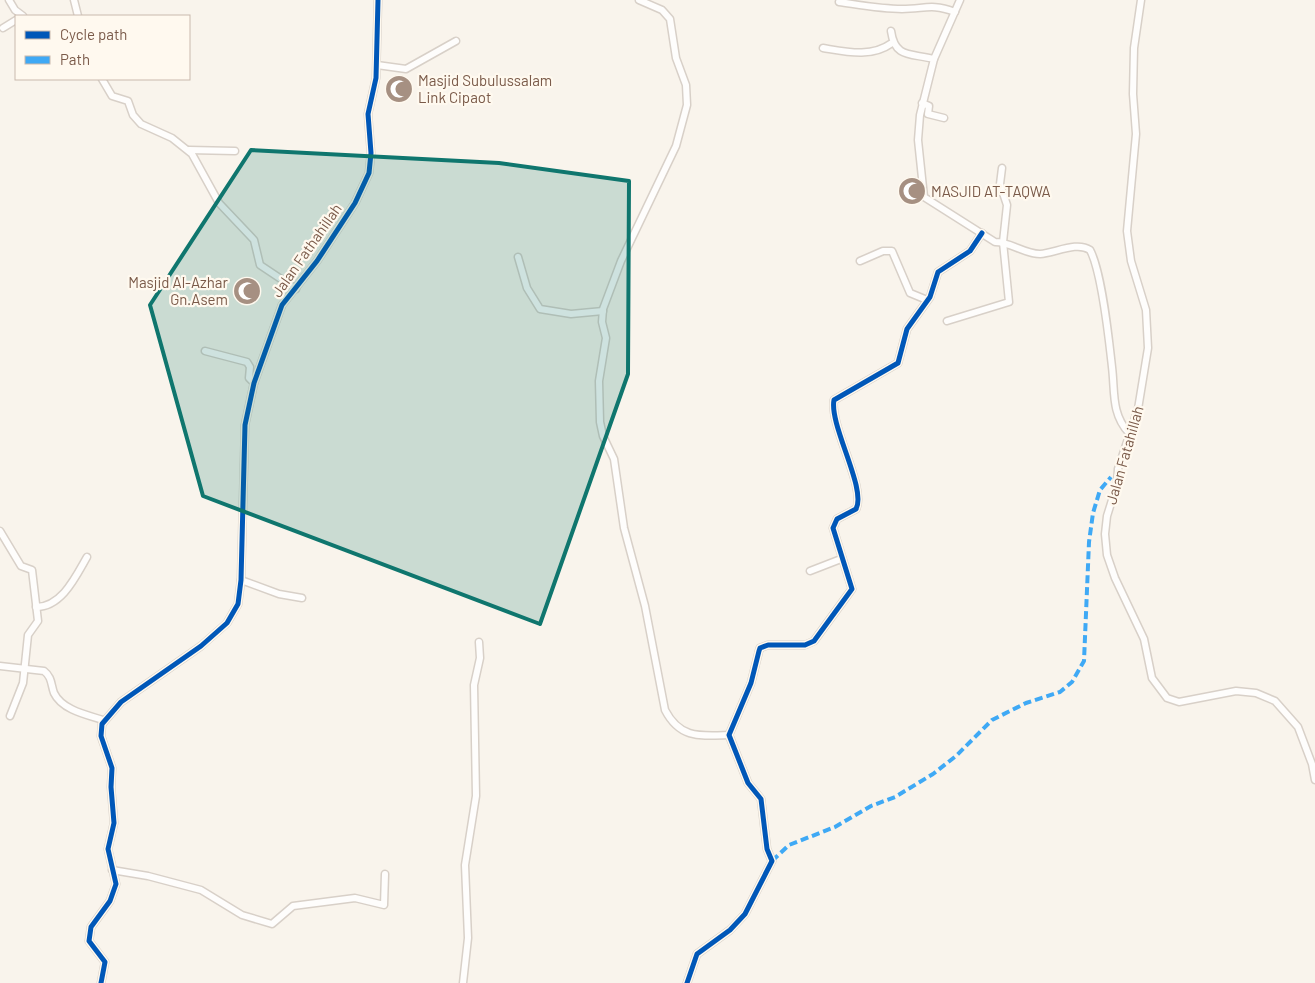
<svg xmlns="http://www.w3.org/2000/svg" width="1315" height="983" viewBox="0 0 1315 983" font-family="Barlow,sans-serif">
<style>
.lines{fill:none;stroke-linecap:round;stroke-linejoin:round}
.street-casing{stroke:#d8d0c8;stroke-width:9}
.street{stroke:#fefdfc;stroke-width:6}
.quiet{stroke:#3fa9f5;stroke-width:4;stroke-dasharray:8 4;stroke-linecap:butt}
.cycleway-casing{stroke:#fff9ef;stroke-width:8}
.cycleway{stroke:#0057b8;stroke-width:5}
.marked{fill:#0f766e;fill-opacity:0.2;stroke:#0f766e;stroke-width:4;stroke-linejoin:round}
.labels{text-anchor:middle;dominant-baseline:central;stroke-width:4.5;stroke-linejoin:round;paint-order:stroke}
.poi-label{font-size:15px;fill:#7a5a49;stroke:#fff9ef;text-anchor:start}
.street-label{font-size:15px;fill:#7a5a49;stroke:#fff9ef}
</style>
<rect width="100%" height="100%" fill="#f9f4ec"/>
<g class="lines">
<g class="street-casing">
<g id="street">
<polyline points="9,0 15,10 23,16"/>
<polyline points="74,0 78,16"/>
<path d="M639,0L662,10L670,19L676,58L686,85L687,105L676,146L621,261L603,309L602,322L606,338L599,381L600,422L603,436L614,459L624,528L645,606L665,710C680,739 700,736 729,735"/>
<path d="M960,0L934,59L920,115L918,140L924,197L995,242C1011,242 1024,254 1040,254C1055,253 1077,241 1090,250C1102,272 1109,340 1112,367C1115,391 1111,414 1129,433"/>
<polyline points="1141,0 1134,48 1133,94 1136,134 1127,231 1131,261 1146,310 1148,348 1138,409 1118,469 1117,484 1107,516 1105,534 1107,555 1115,578 1144,639 1152,678 1167,698 1179,702 1236,691 1256,693 1275,701 1298,727 1312,764 1315,780"/>
<path d="M839,2C860,5 881,9 902,9C925,9 931,3 955,12"/>
<polyline points="3,28 16,20"/>
<path d="M891,31C895,59 911,53 934,59"/>
<path d="M823,48C847,52 871,58 892,43"/>
<polyline points="377,65 406,69 456,41"/>
<polyline points="102,79 112,96 128,101 133,115 141,124 172,138 192,154 219,203 254,240 260,265 296,289"/>
<polyline points="922,103 929,106 928,114 944,118"/>
<polyline points="189,150 235,151"/>
<polyline points="518,257 527,288 540,309 571,314 603,311"/>
<polyline points="860,261 883,251 892,251 910,293 927,300"/>
<polyline points="947,321 1009,302 1003,242 1007,205 1000,184 1002,168"/>
<polyline points="205,351 247,362 250,367 249,378 254,383"/>
<polyline points="0,531 21,566 32,570 38,621 28,635 23,683 10,716"/>
<polyline points="810,571 841,559"/>
<polyline points="241,580 279,594 302,598"/>
<path d="M36,607C62,607 76,576 87,557"/>
<path d="M0,666L44,671C52,677 51,685 54,693C62,710 87,715 103,720"/>
<polyline points="112,870 148,876 201,890 242,915 272,924 293,906 355,898 384,905 385,874"/>
<polyline points="101,983 105,962 89,941 91,927 110,901 116,884 108,849 114,823 111,787 112,768 101,736 102,724 121,702 201,646 227,623 238,604 241,580 245,425 254,383 282,305 317,261 355,203 369,173 371,153 368,114 376,78 378,0"/>
<polyline points="463,983 468,938 465,865 476,796 474,685 480,658 479,642"/>
<path d="M687,983L697,954L730,930L745,914L772,861L767,849L761,799L748,783L729,735L751,683L759,651L760,648L768,645H805L814,641L852,589L833,528L837,519L856,509C867,489 829,425 834,400L898,363L907,329L930,297L938,272L970,251L982,233"/>
</g>
</g>
<use href="#street" class="street"/>
<polyline class="quiet" points="772,861 789,845 835,827 871,806 895,797 933,774 956,756 992,720 1026,703 1060,692 1072,682 1084,661 1089,542 1093,513 1100,490 1111,477"/>
<g class="cycleway-casing">
<g id="cycleway">
<polyline points="101,983 105,962 89,941 91,927 110,901 116,884 108,849 114,823 111,787 112,768 101,736 102,724 121,702 201,646 227,623 238,604 241,580 245,425 254,383 282,305 317,261 355,203 369,173 371,153 368,114 376,78 378,0"/>
<path d="M687,983L697,954L730,930L745,914L772,861L767,849L761,799L748,783L729,735L751,683L759,651L760,648L768,645H805L814,641L852,589L833,528L837,519L856,509C867,489 829,425 834,400L898,363L907,329L930,297L938,272L970,251L982,233"/>
</g>
</g>
<use href="#cycleway" class="cycleway"/>
</g>
<path class="marked" d="M251,150L499,163L629,181L628,374L540,624L203,496L150,305Z"/>
<defs>
<g id="mosque-disc" transform="scale(1.4375)"><circle r="9.5" fill="#a69082" stroke="#fff9ef"/><path d="M3.5-4.9A6 6 0 1 0 3.5 4.9A5 5 0 1 1 3.5-4.9Z" fill="#fff"/></g>
</defs>
<g fill-rule="evenodd">
<use href="#mosque-disc" x="399" y="89"/>
<use href="#mosque-disc" x="912" y="191"/>
<use href="#mosque-disc" x="247" y="291"/>
</g>
<g class="labels">
<g class="poi-label">
<text x="418" y="80">Masjid Subulussalam<tspan x="418" dy="17">Link Cipaot</tspan></text>
<text x="931" y="191">MASJID AT-TAQWA</text>
<text x="228" y="282" text-anchor="end">Masjid Al-Azhar<tspan x="228" dy="17">Gn.Asem</tspan></text>
</g>
<g class="street-label">
<text transform="translate(306 250) rotate(-55)">Jalan Fathahillah</text>
<text transform="translate(1124 455) rotate(-74)">Jalan Fatahillah</text>
</g>
</g>
<rect x="15" y="15" width="175" height="65" fill="#fff9ef" stroke="#cab9ad"/>
<rect x="25" y="31" width="25" height="8" fill="#0057b8" stroke="#cab9ad"/>
<text x="60" y="40" font-size="15" fill="#7a5a49">Cycle path</text>
<rect x="25" y="56" width="25" height="8" fill="#3fa9f5" stroke="#cab9ad"/>
<text x="60" y="65" font-size="15" fill="#7a5a49">Path</text>
</svg>
